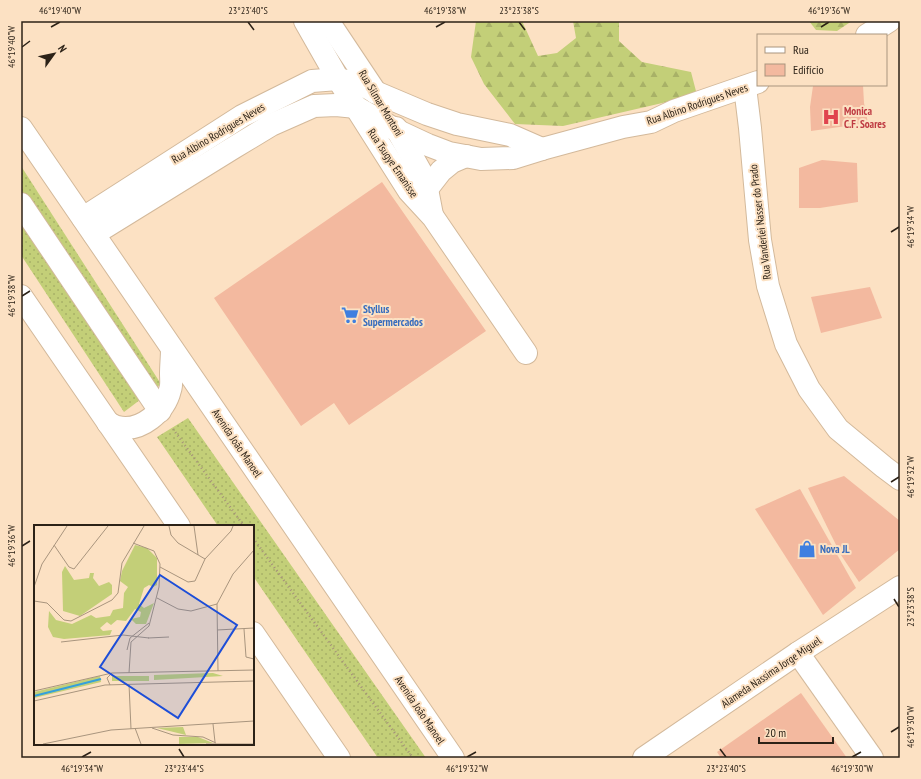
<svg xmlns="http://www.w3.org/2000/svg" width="921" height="779" viewBox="0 0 921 779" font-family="'PT Sans Narrow',sans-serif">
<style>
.grass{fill:url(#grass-dots)}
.forest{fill:url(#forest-firs)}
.building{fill:#f3b99f}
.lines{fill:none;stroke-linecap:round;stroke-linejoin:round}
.minor-casing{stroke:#d3b99b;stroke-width:24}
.major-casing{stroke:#d3b99b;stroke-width:24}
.path{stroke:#a4907a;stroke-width:2.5;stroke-dasharray:1 3;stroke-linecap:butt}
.minor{stroke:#fff;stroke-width:22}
.major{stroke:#fff;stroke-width:22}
.ticks{fill:none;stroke:#2c2217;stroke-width:1.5}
.labels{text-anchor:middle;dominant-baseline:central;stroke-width:4;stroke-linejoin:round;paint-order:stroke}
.street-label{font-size:11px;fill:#2c2217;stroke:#fce1c3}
.health-label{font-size:11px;font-weight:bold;fill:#be3a42;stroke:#fce1c3;text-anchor:start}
.shop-label{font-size:11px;font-weight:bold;fill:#366cbe;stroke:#fce1c3;text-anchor:start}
.inset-river{fill:none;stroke:#35a0db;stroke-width:2}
.inset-road{fill:none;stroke:#a9957e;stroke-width:1}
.view{fill:#1d4ed8;fill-opacity:0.15;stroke:#1d4ed8;stroke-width:2}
.inset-edge{fill:none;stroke:#2c2217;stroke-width:2}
.neatline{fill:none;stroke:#2c2217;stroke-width:1.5}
.ticks-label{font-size:10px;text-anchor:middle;fill:#2c2217}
</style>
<defs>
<pattern id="grass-dots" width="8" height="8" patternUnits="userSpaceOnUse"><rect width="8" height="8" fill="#c3cf78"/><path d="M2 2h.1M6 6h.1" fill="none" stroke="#a8b167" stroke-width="1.8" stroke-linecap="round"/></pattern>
<pattern id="forest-firs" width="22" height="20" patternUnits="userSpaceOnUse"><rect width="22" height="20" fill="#c3cf78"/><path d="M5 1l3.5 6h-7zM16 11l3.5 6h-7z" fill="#a8b167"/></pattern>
</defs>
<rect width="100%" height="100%" fill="#fce1c3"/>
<g class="grass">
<polygon points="21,166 161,384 124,412 21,255"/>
<polygon points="188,418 426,758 378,758 253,576 253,526 218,526 157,437"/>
</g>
<g class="forest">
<polygon points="476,21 522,21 538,56 557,53 576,38 573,21 619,21 619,41 642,62 691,72 697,95 563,126 515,124 484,84 471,57"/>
<polygon points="809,21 852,21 837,31 816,30"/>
</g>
<g class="building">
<polygon points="815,85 863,85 864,103 868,123 811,131 810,107 813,86"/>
<polygon points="822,160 857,163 858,202 820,208 799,208 799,168"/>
<polygon points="382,182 486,331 349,425 334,403 301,426 214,298"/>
<polygon points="870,287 882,318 821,333 811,297"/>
<polygon points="844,476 900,521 900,549 859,582 841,555 808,488"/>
<polygon points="800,489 856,588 823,615 755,509"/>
<polygon points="801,693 847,758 721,758 717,752"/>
</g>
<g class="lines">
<g class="minor-casing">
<g id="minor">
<polyline points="305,21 338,79 409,191 433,217 526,353"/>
<polyline points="328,21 376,93"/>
<polyline points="867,35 889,21"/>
<polyline points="745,87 750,128 760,240 768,286 786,344 809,389 838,429 884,467 900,479"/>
<polyline points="396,128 423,176 427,189 432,215"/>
<polyline points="427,189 441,171 452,162 466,156"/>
<polyline points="21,204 160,411"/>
<polyline points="83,218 242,116 312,81 338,79 365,86 375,92 427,114 457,124 510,135 542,149"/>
<polyline points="94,234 233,148 271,125 314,106 336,105 356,107 398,131 428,145 449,153 481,159 513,158 542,149 623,127 651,122 674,111 758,82"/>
<polyline points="798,653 872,758"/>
<polyline points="644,758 798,653 900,587"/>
</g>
</g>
<g class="major-casing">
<g id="major">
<polyline points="21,128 453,758"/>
<polyline points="21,296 179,526"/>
<path d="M108,423C111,424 114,426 117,427C141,433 165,411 170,390C172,385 171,379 171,374C171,366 172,357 172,349"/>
<polyline points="253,633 339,758"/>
</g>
</g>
<g class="path">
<polyline points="173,429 244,526"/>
<polyline points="253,538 413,758"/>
</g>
<use href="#minor" class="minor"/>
<use href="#major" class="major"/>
</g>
<path class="ticks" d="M248,22L254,30M519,22L525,30M51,27L60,22M436,27L445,22M821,27L829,22M22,47L30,41M891,232L899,227M22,296L30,291M891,482L899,477M22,546L30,541M894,599L899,607M891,732L899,727M179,749L184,757M720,749L726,757M82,757L91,752M467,757L476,752M852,757L861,752"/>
<defs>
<g id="hospital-bare" transform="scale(1.38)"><path d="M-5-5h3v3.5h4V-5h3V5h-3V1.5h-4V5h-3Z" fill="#e0444e" stroke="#fce1c3" stroke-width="2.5" paint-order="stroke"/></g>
<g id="supermarket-bare" transform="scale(1.38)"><path d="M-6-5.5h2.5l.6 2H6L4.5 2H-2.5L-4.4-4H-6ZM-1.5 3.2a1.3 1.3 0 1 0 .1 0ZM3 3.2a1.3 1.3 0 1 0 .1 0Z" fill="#3f7fe0" stroke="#fce1c3" stroke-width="2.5" paint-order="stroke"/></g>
<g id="shop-bare" transform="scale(1.38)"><path d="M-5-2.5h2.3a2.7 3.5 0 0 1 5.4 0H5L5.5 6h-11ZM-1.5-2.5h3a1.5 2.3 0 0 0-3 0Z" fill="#3f7fe0" stroke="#fce1c3" stroke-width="2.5" paint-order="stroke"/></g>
</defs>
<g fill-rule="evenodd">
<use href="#hospital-bare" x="831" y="117"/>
<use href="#supermarket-bare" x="350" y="315"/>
<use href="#shop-bare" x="807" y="549"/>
</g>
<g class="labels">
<g class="street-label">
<text transform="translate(381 103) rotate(59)">Rua Silmar Montoni</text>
<text transform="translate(697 104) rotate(-19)">Rua Albino Rodrigues Neves</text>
<text transform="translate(218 133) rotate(-31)">Rua Albino Rodrigues Neves</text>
<text transform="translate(393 163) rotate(56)">Rua Tsugye Emanisse</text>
<text transform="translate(760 222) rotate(-97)">Rua Vanderlei Nasser do Prado</text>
<text transform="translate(237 443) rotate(56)">Avenida João Manoel</text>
<text transform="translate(771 672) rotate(-34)">Alameda Nassima Jorge Miguel</text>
<text transform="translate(420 710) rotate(56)">Avenida João Manoel</text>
</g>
<g class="health-label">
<text x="844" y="111">Monica<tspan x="844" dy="13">C.F. Soares</tspan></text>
</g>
<g class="shop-label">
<text x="363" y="309">Styllus<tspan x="363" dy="13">Supermercados</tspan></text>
<text x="820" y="549">Nova JL</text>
</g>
</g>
<g transform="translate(34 525)">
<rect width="220" height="220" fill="#fce1c3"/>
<path d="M179,148L189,151L120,155V150ZM66,151L67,157L0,173V167ZM78,151H115V156H78Z" fill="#c3cf78"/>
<path d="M101,20L113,23L123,33V60L119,62L115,60L110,63L105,79L110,83L120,78L112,99H102L97,94L106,92L107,87L101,84L92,96L83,95L77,100L73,97L66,103L69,106L78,105L76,110L30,114L19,112L14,102L15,86L22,95L38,99L57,90L62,93L76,91L79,85L89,83L90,68L94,62L86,56L88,46ZM31,41L40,55L55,53L56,48H60L59,53L65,61L75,57L78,60V69L46,91L29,86L28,47Z" fill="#c3cf78"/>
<path d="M149,202L152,210L123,203ZM145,212H164L179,218L145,219Z" fill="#c3cf78"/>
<path class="inset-river" d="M0,171L67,154"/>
<path class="inset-road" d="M135,1L137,10L144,18L171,34M160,1L164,30M20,20L35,42L40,44L74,1M126,42L154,57L161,56L171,34L197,6L199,1M0,62L8,39L33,1M123,73L144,84L157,86L183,79L199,49L220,25M0,76L13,78L30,95L37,96L78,75L84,68L88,38L110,1M183,79L184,146M210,104L212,132L220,134M183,105L220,103M114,113L135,112M27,117L89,110L115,113M93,125L96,113L115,98M95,148L97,117L115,101L125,62L126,39L120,26L99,18M95,159L97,204M76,160L73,153L78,148M0,166L78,148L220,145M0,176L71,160L220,156M179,199L181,217M101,203L107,219M118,203L139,210L169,212L182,218M9,219L77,205L220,196M172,219H220"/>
<path class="view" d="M126,50L203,100L144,193L66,142Z"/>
<rect width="220" height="220" class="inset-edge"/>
</g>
<rect width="921" height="779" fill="none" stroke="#fce1c3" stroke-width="44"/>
<rect x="757" y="34" width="130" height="52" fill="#fce1c3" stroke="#a9957e"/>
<rect x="765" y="47" width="20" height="6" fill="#ffffff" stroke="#a9957e"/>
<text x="793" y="54" font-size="12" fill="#2c2217">Rua</text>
<rect x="765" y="64" width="20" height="12" fill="#f3b99f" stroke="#a9957e"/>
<text x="793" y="74" font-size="12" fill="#2c2217">Edifício</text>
<g transform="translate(54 54) rotate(57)" stroke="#fce1c3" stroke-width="3" paint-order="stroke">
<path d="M0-3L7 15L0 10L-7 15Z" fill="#2c2217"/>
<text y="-6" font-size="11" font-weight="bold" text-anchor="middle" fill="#2c2217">N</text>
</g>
<path d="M759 737v6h74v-6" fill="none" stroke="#2c2217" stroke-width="2"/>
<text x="765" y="737" font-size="12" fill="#2c2217" stroke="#fce1c3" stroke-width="3" paint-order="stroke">20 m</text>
<rect x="22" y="22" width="877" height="735" class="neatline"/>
<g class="ticks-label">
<text x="60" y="14">46°19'40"W</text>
<text x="248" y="14">23°23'40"S</text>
<text x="445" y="14">46°19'38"W</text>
<text x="519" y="14">23°23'38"S</text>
<text x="829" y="14">46°19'36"W</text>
<text transform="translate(11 47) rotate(-90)" y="4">46°19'40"W</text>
<text transform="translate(910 227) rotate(-90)" y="4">46°19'34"W</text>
<text transform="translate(11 296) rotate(-90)" y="4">46°19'38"W</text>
<text transform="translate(910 477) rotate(-90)" y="4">46°19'32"W</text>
<text transform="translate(11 546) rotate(-90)" y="4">46°19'36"W</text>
<text transform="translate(910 607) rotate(-90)" y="4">23°23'38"S</text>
<text transform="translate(910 727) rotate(-90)" y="4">46°19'30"W</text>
<text x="82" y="772">46°19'34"W</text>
<text x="184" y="772">23°23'44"S</text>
<text x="467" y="772">46°19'32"W</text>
<text x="726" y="772">23°23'40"S</text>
<text x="852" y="772">46°19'30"W</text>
</g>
</svg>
